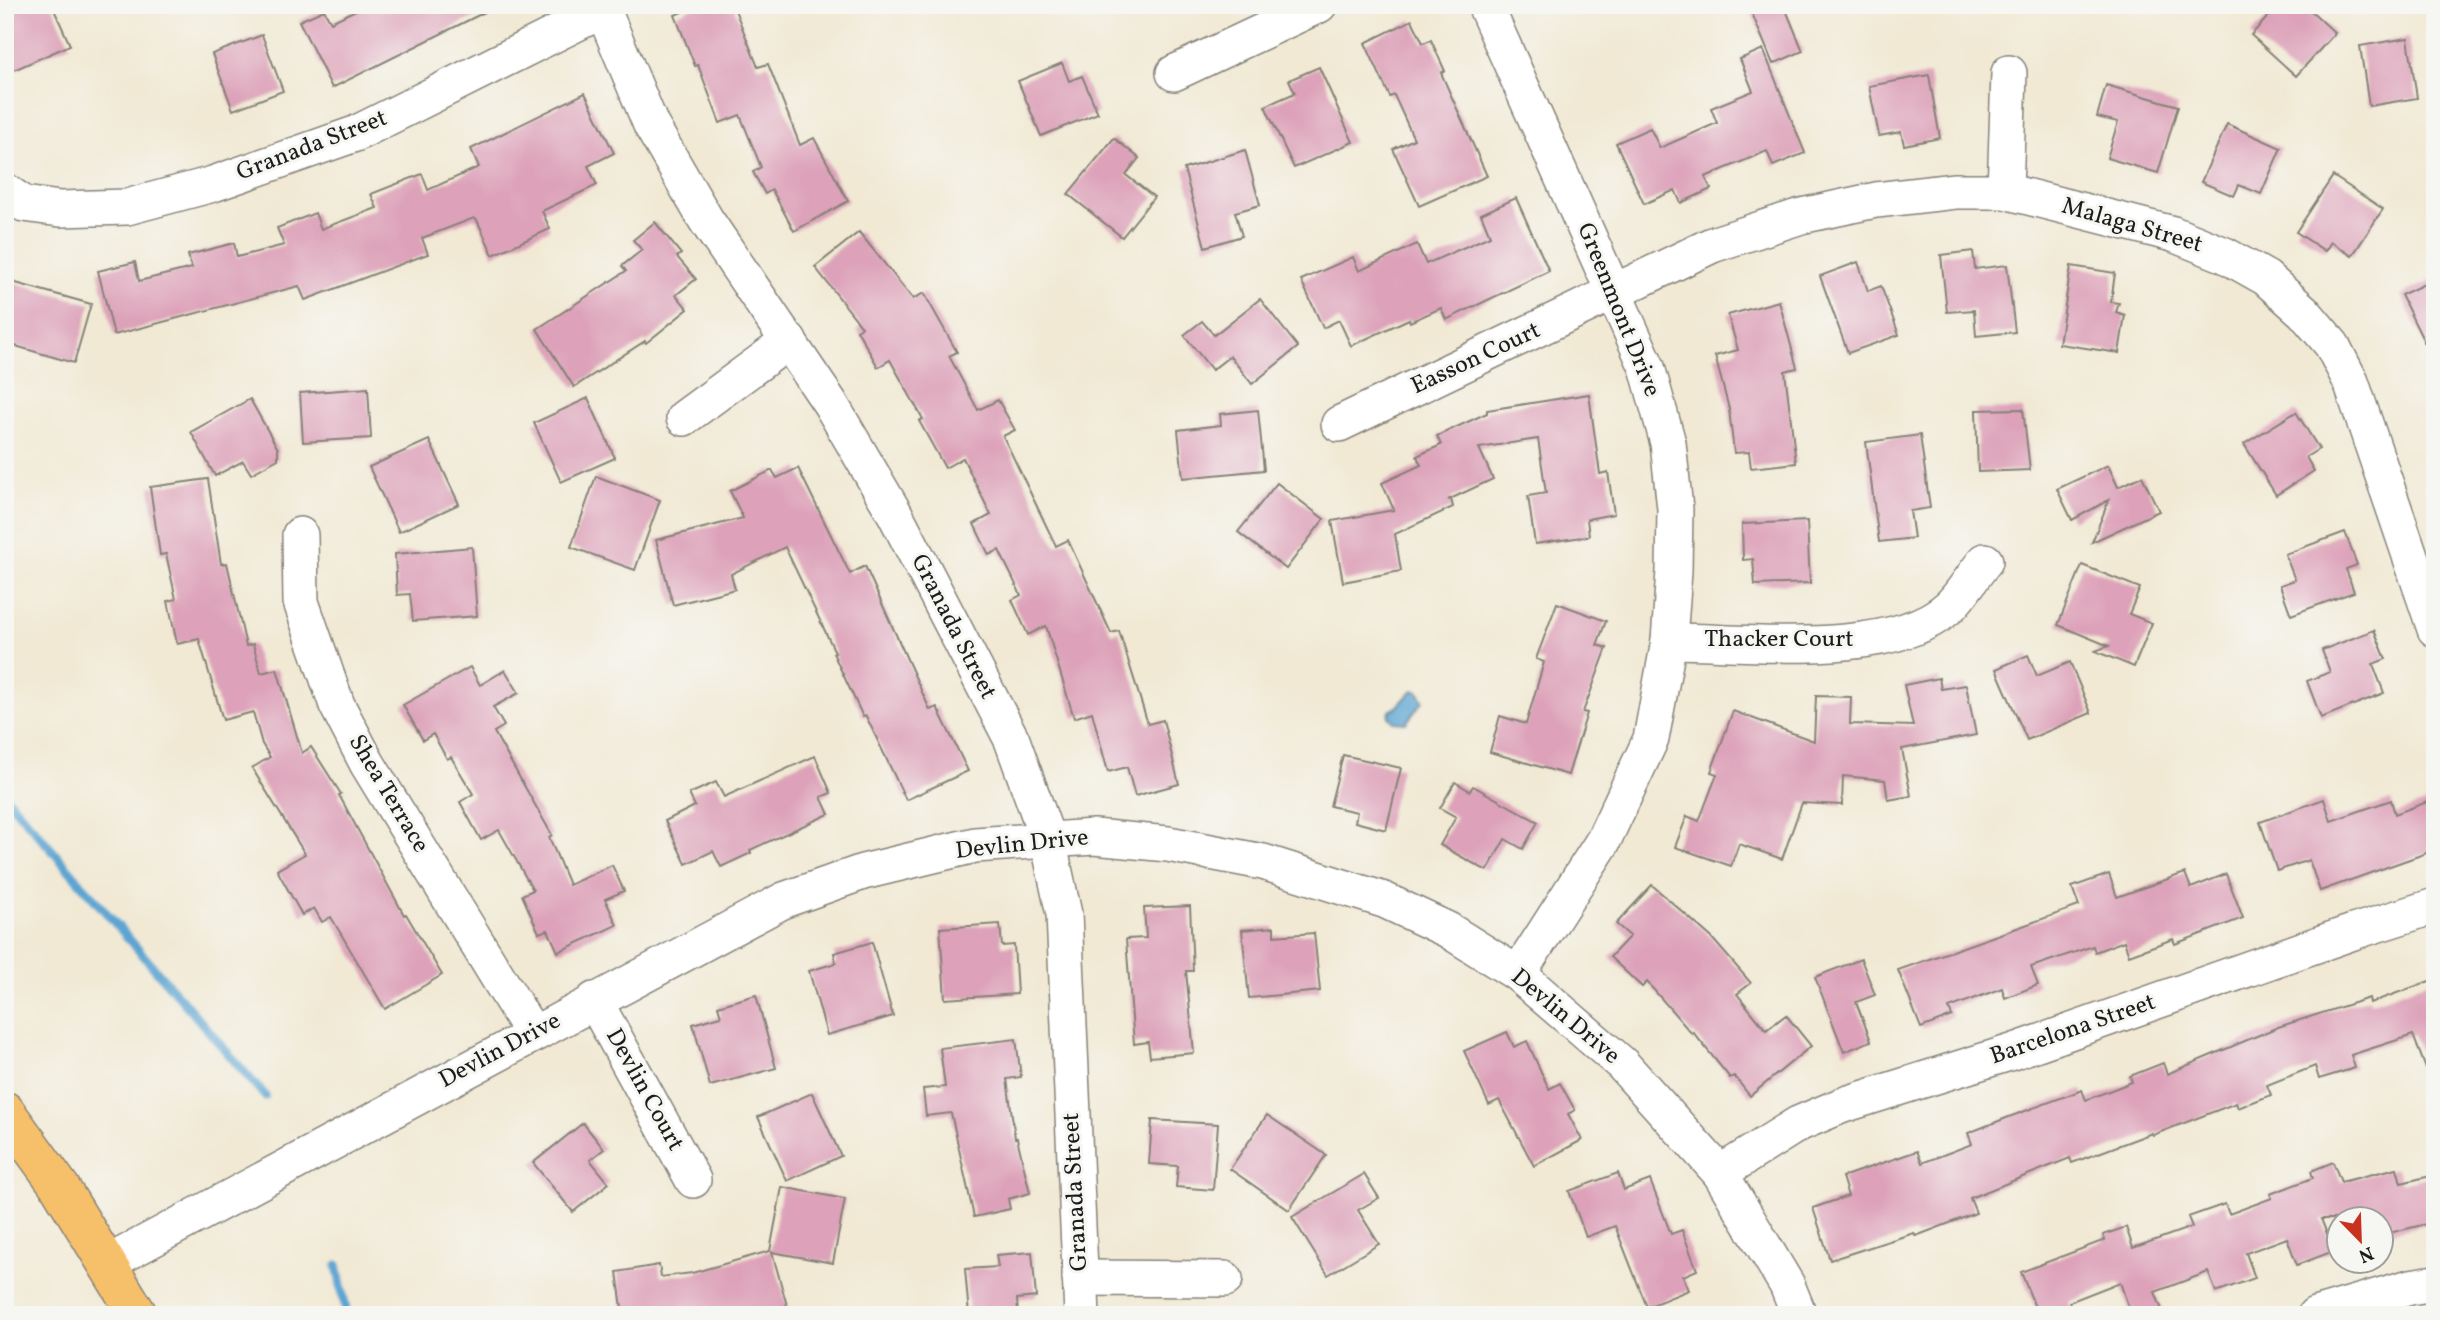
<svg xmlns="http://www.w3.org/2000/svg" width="2440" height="1320" viewBox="0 0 2440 1320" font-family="Vollkorn,serif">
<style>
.water{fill:#5ba4d2;stroke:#3c6077;stroke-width:2}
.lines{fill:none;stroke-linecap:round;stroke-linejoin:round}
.stream{stroke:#5ba4d2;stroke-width:9}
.building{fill:#dda2b9}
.street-casing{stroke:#868278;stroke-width:38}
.primary-casing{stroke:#868278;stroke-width:41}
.street{stroke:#fff;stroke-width:35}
.primary{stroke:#f6c06b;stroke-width:38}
.labels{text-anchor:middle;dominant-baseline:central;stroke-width:6;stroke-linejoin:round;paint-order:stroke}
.street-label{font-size:24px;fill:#1c1c1c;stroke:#f6f6f2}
</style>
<rect width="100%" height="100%" fill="#f6f6f2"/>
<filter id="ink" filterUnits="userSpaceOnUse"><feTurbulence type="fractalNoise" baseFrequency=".0143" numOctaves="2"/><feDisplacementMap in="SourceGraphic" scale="14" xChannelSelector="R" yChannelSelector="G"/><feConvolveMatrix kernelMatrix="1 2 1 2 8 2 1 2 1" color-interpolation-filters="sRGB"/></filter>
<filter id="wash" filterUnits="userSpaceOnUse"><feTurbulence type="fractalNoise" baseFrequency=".00686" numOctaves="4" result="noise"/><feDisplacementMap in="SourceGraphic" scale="28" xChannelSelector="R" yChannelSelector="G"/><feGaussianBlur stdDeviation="1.57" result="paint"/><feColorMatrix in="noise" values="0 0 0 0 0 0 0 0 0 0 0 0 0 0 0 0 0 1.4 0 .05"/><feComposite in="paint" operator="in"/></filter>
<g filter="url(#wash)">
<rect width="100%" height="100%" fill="#f1e9d4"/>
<polygon class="water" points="1413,690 1419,692 1423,701 1406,723 1394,722 1389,717 1390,711 1397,707"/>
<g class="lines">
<g class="stream">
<polyline points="5,796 265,1096"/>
<polyline points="337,1265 347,1315"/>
</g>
</g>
<g id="blocks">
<g class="building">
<polygon points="5,5 52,5 70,45 5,74"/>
<polygon points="366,5 499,5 332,88 299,21 324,10 331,22"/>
<polygon points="697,5 733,5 758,67 768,64 800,145 814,138 848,201 794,231 772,190 765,194 753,172 761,167 740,115 720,123 698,65 695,66 675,15"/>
<polygon points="1764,5 1784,5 1803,51 1773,64 1751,11"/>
<polygon points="2279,5 2305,5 2335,33 2296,76 2251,35"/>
<polygon points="1412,20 1423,43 1431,40 1445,71 1441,73 1487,176 1419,206 1393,149 1414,139 1394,95 1390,97 1365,43"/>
<polygon points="262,35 283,91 233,110 212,54"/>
<polygon points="2408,38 2417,98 2369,106 2360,46"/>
<polygon points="1763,49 1805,153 1773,166 1767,151 1705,177 1711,189 1681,203 1675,190 1644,204 1616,143 1650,128 1660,148 1717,123 1711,108 1753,91 1740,59"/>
<polygon points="1062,63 1069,81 1082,76 1098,113 1041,136 1018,81"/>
<polygon points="1319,67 1353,142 1294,168 1265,106 1295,93 1289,80"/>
<polygon points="1929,75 1940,138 1904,145 1901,132 1879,136 1869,86"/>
<polygon points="2106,85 2178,106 2158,173 2107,158 2118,122 2097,117"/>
<polygon points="585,93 614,153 588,166 597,185 542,211 550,229 493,255 477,220 474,218 422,238 428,254 305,300 299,286 114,335 98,271 135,262 139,281 192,268 188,255 234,243 237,257 284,245 277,228 315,213 321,229 377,208 371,194 422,174 428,190 479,167 471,149"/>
<polygon points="2227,124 2281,148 2261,194 2239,185 2234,196 2201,182"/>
<polygon points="1114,138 1139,158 1126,175 1154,197 1122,237 1068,194"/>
<polygon points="1245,150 1260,205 1235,212 1242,236 1205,247 1184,169"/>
<polygon points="2333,176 2383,209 2352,256 2331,242 2325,251 2296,232"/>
<polygon points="1516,198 1549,271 1446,320 1441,308 1410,322 1409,319 1351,346 1339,320 1323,328 1301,280 1353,257 1359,271 1417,244 1426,264 1490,236 1481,214"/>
<polygon points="655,222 681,254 677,257 696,279 676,295 688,309 646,343 645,341 574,387 537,329 626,271 622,266 642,250 633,240"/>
<polygon points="859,232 913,299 924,293 957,352 949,356 978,410 998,400 1015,430 1003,436 1056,546 1068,540 1111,633 1119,631 1148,724 1163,720 1179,784 1135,796 1127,767 1108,772 1092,712 1074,718 1046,626 1028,635 1012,600 1021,595 999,550 989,555 974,524 991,515 963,458 945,468 919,421 923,419 890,360 878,367 857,330 862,327 815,267"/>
<polygon points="1973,251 1975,269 2007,265 2015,332 1976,336 1974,310 1947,312 1941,255"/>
<polygon points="1858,262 1868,291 1881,286 1899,335 1848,353 1820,276"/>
<polygon points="2071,266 2115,273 2111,302 2119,303 2116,312 2125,315 2119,353 2059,344"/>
<polygon points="2435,279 2435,364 2401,295"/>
<polygon points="5,280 91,304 74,363 5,343"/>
<polygon points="1260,299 1298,347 1252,384 1230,356 1212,370 1184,335 1202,321 1214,335"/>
<polygon points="1779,301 1797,368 1785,371 1796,463 1751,468 1749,452 1734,453 1729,409 1715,356 1738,350 1728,315"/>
<polygon points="368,388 371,438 303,442 300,393"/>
<polygon points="1589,394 1600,474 1608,472 1614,514 1587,519 1589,536 1535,544 1528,496 1546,493 1538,439 1479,448 1493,479 1448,500 1451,499 1453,507 1395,534 1401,571 1343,582 1332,521 1394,510 1382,483 1421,465 1417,456 1441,445 1437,436 1487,413 1487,410"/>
<polygon points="588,398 615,458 561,482 534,423"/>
<polygon points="250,399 278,449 278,459 251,474 243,461 215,476 191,432"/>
<polygon points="2023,409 2030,470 1978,472 1976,410"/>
<polygon points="1258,410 1264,470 1183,478 1178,430 1221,425 1220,414"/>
<polygon points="2296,412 2319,449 2306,457 2314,471 2276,495 2244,444"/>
<polygon points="1920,435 1930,508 1910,511 1914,538 1879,542 1866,442"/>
<polygon points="429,440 459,504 399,532 369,467"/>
<polygon points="2108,465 2118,487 2142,476 2159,511 2092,542 2109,500 2072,520 2057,489"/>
<polygon points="798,468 850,574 865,566 930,710 937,707 968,771 906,800 866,716 863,717 833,653 835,652 785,547 731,574 735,589 673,605 656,540 743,518 730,491 772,470 777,478"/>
<polygon points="596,476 660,500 635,570 571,547"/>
<polygon points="208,479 221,564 227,563 246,646 253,644 261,673 277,669 302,753 311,747 341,794 339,795 404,915 406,914 442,975 385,1009 331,917 322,922 314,908 302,915 277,870 305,854 252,768 270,757 262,744 253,712 223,720 199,639 177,644 168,601 176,599 166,554 160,555 150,487"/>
<polygon points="1277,483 1324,519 1286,569 1238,532"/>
<polygon points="1807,521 1810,583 1755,585 1753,559 1743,560 1742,524"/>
<polygon points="2345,532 2357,565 2346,569 2354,592 2291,615 2280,585 2295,580 2285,554"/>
<polygon points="472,547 477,616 413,621 410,594 397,595 395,554"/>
<polygon points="2082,565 2140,588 2129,614 2152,623 2134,667 2095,651 2109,646 2058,625"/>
<polygon points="1557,603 1606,621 1597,645 1607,648 1583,712 1587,713 1568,775 1490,752 1500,716 1526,724 1544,662 1536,659"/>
<polygon points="2374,630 2386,659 2373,664 2384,693 2321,718 2307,681 2330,672 2322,650"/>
<polygon points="2028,655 2037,676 2070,662 2091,713 2027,740 1996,669"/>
<polygon points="470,667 480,685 505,670 519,693 493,707 504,726 494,732 552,835 549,837 569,885 612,865 624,891 605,899 617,925 558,952 548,930 539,933 522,895 533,890 499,830 481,840 460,802 473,794 451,757 447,759 433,734 423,740 403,705"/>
<polygon points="1939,678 1941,689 1966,685 1976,735 1902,749 1911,796 1888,800 1885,780 1843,776 1842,805 1802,803 1782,859 1739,844 1731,866 1675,847 1687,816 1699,821 1717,774 1711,772 1733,711 1814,741 1816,696 1851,697 1850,724 1913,726 1904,685"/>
<polygon points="1343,755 1401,768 1386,830 1355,822 1357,812 1330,806"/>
<polygon points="815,756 831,793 821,797 829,814 750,850 751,853 721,867 713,851 686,864 665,821 695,806 689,794 716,782 724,797"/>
<polygon points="1455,782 1470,791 1473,786 1538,822 1523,849 1505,839 1487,871 1440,845 1456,817 1440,808"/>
<polygon points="2324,799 2331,821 2391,800 2395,814 2427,802 2435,823 2435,850 2320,891 2309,860 2277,871 2260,822"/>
<polygon points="2185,873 2191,888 2226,874 2243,918 2175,944 2173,939 2129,955 2124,941 2095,952 2093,946 2031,967 2038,985 2005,998 2002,988 1949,1008 1952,1016 1921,1028 1898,970 2079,906 2072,887 2109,874 2117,897"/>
<polygon points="1652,885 1711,937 1751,983 1737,994 1766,1030 1786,1015 1811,1046 1750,1096 1734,1076 1730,1078 1693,1032 1692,1034 1647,982 1642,987 1610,957 1630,936 1616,924"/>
<polygon points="1190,906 1193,971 1186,971 1194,1053 1150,1057 1148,1042 1134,1044 1126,939 1146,938 1144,908"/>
<polygon points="1000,924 1002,946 1014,945 1017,994 945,999 940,928"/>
<polygon points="1274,927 1274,936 1314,933 1320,991 1249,998 1242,930"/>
<polygon points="872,942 893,1016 827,1035 809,971 836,963 834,953"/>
<polygon points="1861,959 1875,995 1856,1002 1871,1041 1844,1052 1815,977"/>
<polygon points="2435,979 2435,1086 2433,1087 2413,1035 2351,1055 2355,1068 2319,1079 2315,1066 2267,1085 2271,1095 2238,1108 2236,1103 2153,1135 2152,1133 2072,1163 2070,1158 1970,1198 1976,1213 1916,1236 1914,1233 1830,1260 1813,1208 1848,1196 1842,1177 1917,1151 1922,1163 1972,1144 1968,1133 2009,1117 2082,1090 2086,1100 2132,1082 2130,1076 2163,1063 2167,1074 2278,1027 2369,998 2370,1003"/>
<polygon points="756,995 776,1068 710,1086 693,1024 721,1016 718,1006"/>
<polygon points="1507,1032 1514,1047 1527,1041 1549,1089 1560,1083 1575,1110 1568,1114 1582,1140 1534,1166 1499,1100 1489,1105 1464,1051"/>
<polygon points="1016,1039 1021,1077 1007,1079 1015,1138 1017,1138 1030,1193 1008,1199 1010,1209 974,1217 951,1113 926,1116 923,1089 945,1087 940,1048"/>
<polygon points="812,1093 841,1156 787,1181 758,1117"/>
<polygon points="1267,1115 1326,1155 1289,1210 1230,1169"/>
<polygon points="1152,1120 1218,1124 1213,1190 1176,1187 1178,1166 1149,1164"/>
<polygon points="583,1123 604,1149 590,1160 609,1183 573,1212 533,1163"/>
<polygon points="2333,1162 2341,1182 2397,1168 2401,1183 2435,1175 2435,1222 2381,1235 2381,1219 2321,1219 2334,1251 2297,1265 2287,1238 2246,1253 2255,1278 2216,1292 2208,1272 2155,1292 2162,1310 2148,1315 2131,1315 2120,1282 2069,1302 2074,1315 2038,1315 2021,1272 2105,1240 2103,1235 2126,1227 2133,1248 2192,1227 2188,1217 2225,1204 2229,1214 2272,1198 2270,1194 2313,1178 2311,1171"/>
<polygon points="1618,1173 1624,1190 1650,1180 1671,1234 1682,1230 1697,1270 1683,1276 1689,1290 1647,1307 1615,1226 1586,1237 1569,1191"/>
<polygon points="1364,1174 1379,1198 1358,1210 1379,1244 1328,1275 1292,1217"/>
<polygon points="782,1187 845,1199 833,1263 772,1252 788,1309 768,1315 623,1315 617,1272 659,1265 661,1277 692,1273 770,1251"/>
<polygon points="1032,1252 1036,1297 1017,1299 1018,1315 969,1315 965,1269 998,1267 996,1255"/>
</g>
</g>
</g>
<g filter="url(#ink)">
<use href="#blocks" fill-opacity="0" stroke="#868278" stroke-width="2"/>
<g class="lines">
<g class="street-casing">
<g id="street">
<polyline points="601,5 651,125 706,220 830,403 895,514 1012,740 1048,840 1064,914 1082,1315"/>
<polyline points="1485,5 1647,367 1668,443 1675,509 1674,571 1669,641 1651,739 1602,843 1518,974"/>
<polyline points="1174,73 1319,5"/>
<polyline points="5,191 24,204 60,209 127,207 213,184 355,134 603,10"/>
<polyline points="2005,191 2009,73"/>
<polyline points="684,418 789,341"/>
<polyline points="1339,424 1712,245 1801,216 1876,200 1955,191 2005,191 2173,234 2225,255 2266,278 2304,312 2332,345 2351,382 2435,629"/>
<polyline points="300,535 301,602 337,705 367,763 532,1033"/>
<path d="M1669,641C1743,641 1891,660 1949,607C1962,595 1973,575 1985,561"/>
<polyline points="594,1000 693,1180"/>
<polyline points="1720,1173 1798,1124 1843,1105 2012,1052 2353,932 2435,906"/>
<polyline points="108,1263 784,900 863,872 975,845 1094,837 1168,844 1263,862 1384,900 1448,930 1518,974 1622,1064 1720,1173 1787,1285 1799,1315"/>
<polyline points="1080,1278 1225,1279"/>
<polyline points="2315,1315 2410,1287 2435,1283"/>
</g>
</g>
<g class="primary-casing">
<polyline id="primary" points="5,1111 60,1187 138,1315"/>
</g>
<use href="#street" class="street"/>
<use href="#primary" class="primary"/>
</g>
</g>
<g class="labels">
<g class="street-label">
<text transform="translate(312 146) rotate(-21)">Granada Street</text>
<text transform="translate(2132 226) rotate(16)">Malaga Street</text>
<text transform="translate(1618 310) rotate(68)">Greenmont Drive</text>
<text transform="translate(1476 359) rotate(-25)">Easson Court</text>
<text transform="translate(953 627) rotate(63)">Granada Street</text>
<text x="1779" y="640">Thacker Court</text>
<text transform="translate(388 794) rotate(59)">Shea Terrace</text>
<text transform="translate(1022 845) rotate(-6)">Devlin Drive</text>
<text transform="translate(1565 1017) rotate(40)">Devlin Drive</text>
<text transform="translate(2073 1030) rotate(-19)">Barcelona Street</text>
<text transform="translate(500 1051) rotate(-28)">Devlin Drive</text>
<text transform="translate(644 1090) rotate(61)">Devlin Court</text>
<text transform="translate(1076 1192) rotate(-93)">Granada Street</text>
</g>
</g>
<rect width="2440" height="1320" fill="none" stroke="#f6f6f2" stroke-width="28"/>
<g transform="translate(2360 1240) rotate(157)"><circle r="33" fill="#f6f6f2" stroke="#9f9f9c" stroke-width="2"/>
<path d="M0-5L12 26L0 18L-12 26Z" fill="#c8321e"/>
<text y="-10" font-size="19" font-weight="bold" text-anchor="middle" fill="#1c1c1c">N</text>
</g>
</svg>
